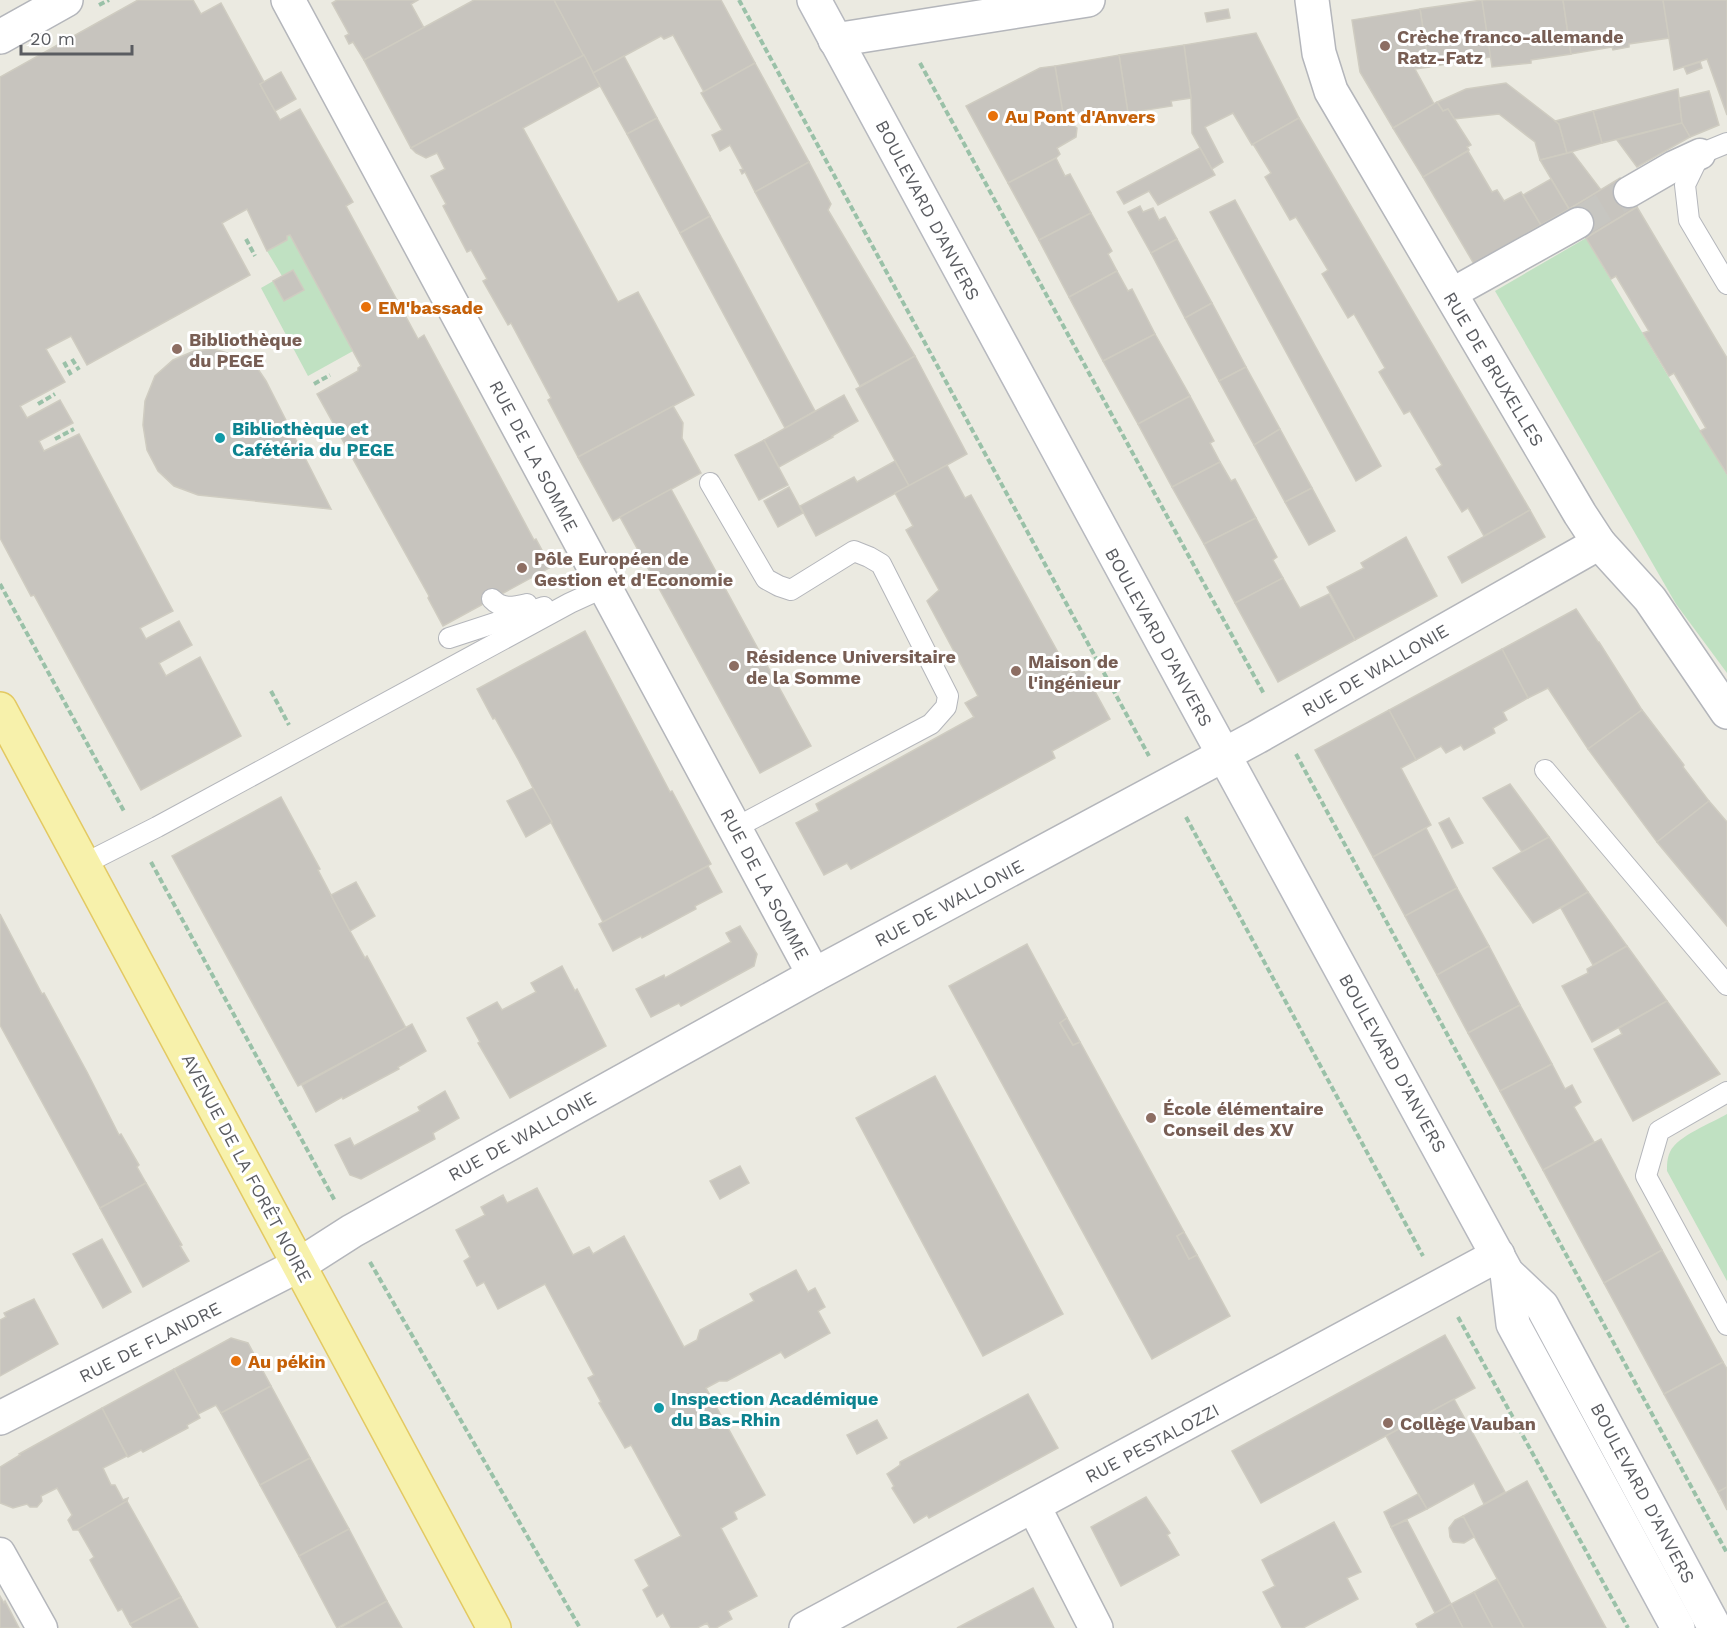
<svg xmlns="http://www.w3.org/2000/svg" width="1727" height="1628" viewBox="0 0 1727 1628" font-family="'Work Sans',sans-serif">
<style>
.green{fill:#c0e1c2}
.building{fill:#c7c4be;stroke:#cfccc1;stroke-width:1.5}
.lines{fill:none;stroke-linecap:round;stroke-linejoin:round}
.pedestrian-tunnel{stroke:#c7c6c1;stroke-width:30;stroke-dasharray:30 15;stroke-linecap:butt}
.service-casing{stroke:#b4b6bb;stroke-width:22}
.pedestrian-casing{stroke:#b4b6bb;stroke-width:33}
.minor-casing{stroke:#b4b6bb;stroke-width:36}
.tertiary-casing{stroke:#b4b6bb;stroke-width:36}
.secondary-casing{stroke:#b7b9bf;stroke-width:36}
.primary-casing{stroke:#e3c962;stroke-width:36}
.path{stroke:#9ac1a8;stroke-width:4;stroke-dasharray:6 3;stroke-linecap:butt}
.service{stroke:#fff;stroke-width:20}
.pedestrian{stroke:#fff;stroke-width:30}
.minor{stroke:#fff;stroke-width:33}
.tertiary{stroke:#fff;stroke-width:33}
.secondary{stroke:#fff;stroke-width:33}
.primary{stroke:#f7f1ab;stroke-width:33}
.education-dot{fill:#8d6e63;stroke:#fff;stroke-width:2}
.food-dot{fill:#e8710a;stroke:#fff;stroke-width:2}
.culture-dot{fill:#0f9aa8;stroke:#fff;stroke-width:2}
.labels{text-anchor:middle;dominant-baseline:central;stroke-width:6;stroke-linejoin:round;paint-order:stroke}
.education-label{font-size:18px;font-weight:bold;fill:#785e54;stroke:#fff;text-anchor:start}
.food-label{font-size:18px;font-weight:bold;fill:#c56008;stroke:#fff;text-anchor:start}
.street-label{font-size:18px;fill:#5a5c61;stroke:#fff}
.culture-label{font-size:18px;font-weight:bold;fill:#0d838f;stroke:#fff;text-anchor:start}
</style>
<rect width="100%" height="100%" fill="#ebeae1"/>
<g class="green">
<polygon points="290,235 353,351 308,376 261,288 282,276 267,251 287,240 287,236"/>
<polygon points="1586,238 1727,475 1727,673 1676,604 1495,291"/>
<path d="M1727,1114V1281L1667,1171C1667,1165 1667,1158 1670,1152C1677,1136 1712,1123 1727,1114Z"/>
</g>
<g class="building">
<polygon points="138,0 193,0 201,14 221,3 264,82 260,84 280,120 300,109 353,202 346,206 418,339 424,335 534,540 536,539 551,567 443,626 428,598 429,596 317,394 358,371 358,368 361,366 290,235 287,236 287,240 267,251 247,209 222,223 250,275 87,365 71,336 46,349 65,382 20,406 27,418 60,400 73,423 39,441 44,451 79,434 173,611 140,628 146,639 179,621 192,645 159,663 166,676 200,657 241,736 141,790 34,595 31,596 0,538 0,77"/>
<polygon points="337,0 418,0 411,4 424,28 364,60 353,42 349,44 345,36 349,34 332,3"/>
<polygon points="474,0 554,0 584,55 411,148 364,60"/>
<polygon points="554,0 721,0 755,63 704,92 673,35 664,39 661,36 593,73"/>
<polygon points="1482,0 1491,57 1429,67 1420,9"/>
<polygon points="1482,0 1563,0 1571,54 1531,60 1531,63 1492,67"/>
<polygon points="1563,0 1663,0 1669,38 1629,44 1629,47 1613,50 1612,47 1571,54"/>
<polygon points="1663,0 1727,0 1727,115 1707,59 1674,70"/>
<polygon points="1228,9 1230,18 1207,22 1205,13"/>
<polygon points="1420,9 1429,67 1415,69 1434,104 1393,128 1360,72 1352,20"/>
<polygon points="1256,33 1299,118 1252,145 1233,113 1205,127 1223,162 1212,169 1192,133 1191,98 1184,45"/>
<polygon points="1184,45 1191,98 1171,101 1172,106 1128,113 1119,55"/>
<polygon points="584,55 600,86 523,128 618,302 638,292 694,395 578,457 548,400 551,398 511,323 508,325 483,281 487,279 471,250 467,252 443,206 446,204 431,176 445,169 437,153 426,158 416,153 411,148"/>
<polygon points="1119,55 1128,113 1086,121 1084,115 1063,118 1055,66"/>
<polygon points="624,56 657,118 627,134 593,73"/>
<polygon points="1700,62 1702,68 1687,74 1684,67"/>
<polygon points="755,63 809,162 755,192 745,172 742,174 740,170 743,169 730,145 720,151 712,135 722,130 701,93"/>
<polygon points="1055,66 1064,119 1077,128 1076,137 1057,148 1060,154 1056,158 1008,183 966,106 1040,68"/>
<polygon points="281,72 296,99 275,111 260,84"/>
<polygon points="1506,83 1559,124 1567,153 1540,160 1535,142 1499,114 1454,119 1448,109 1443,111 1437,102 1466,89"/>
<polygon points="1678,89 1682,123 1602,143 1593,111"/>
<polygon points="1709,91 1719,125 1690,137 1682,123 1679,98"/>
<polygon points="1437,102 1443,111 1448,109 1471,145 1467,147 1469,150 1423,177 1393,128"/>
<polygon points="1593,111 1602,143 1567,153 1559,124 1555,121"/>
<polygon points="657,118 710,216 680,233 627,134"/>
<polygon points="1299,118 1530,510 1484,536 1468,508 1462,512 1436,469 1442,465 1410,411 1404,414 1379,372 1385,368 1354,314 1348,318 1322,274 1328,270 1296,217 1290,220 1265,177 1271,173 1253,144"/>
<polygon points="1682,123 1690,137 1637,167 1617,140"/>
<polygon points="1200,148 1215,175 1158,205 1149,191 1124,204 1117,192"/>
<polygon points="1468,151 1492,192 1497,190 1504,201 1521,192 1541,225 1474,264 1423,177"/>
<polygon points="1572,152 1601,190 1569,209 1540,160"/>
<polygon points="1056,158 1065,176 1070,174 1091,213 1039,240 1008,183"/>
<polygon points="809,162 831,204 828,210 915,356 860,386 755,192"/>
<polygon points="1620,178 1637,207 1586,238 1569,209"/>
<polygon points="1551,179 1569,209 1541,225 1523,195"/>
<polygon points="1235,200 1381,466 1356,481 1210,212"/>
<polygon points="1140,206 1143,212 1153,208 1159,220 1165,217 1177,239 1151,253 1128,212"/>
<polygon points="1637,207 1727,358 1727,474 1700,431 1706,428 1674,373 1669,376 1643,333 1649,331 1616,276 1611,279 1586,238"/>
<polygon points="1091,213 1112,251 1108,254 1117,271 1069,297 1039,240"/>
<polygon points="710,216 815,411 785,428 680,233"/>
<polygon points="1177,239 1212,303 1185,318 1151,253"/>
<polygon points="293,270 304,290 284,301 273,281"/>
<polygon points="1117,271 1128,291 1132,289 1155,334 1103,361 1069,297"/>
<polygon points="1212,303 1246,367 1219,381 1185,318"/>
<polygon points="1155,334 1190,396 1138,424 1103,361"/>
<polygon points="213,349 235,355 256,366 266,381 331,509 198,495 174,486 158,471 147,450 143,425 145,401 155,376 173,360 194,351"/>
<polygon points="915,356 967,454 909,486 856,389"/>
<polygon points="1246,367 1280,429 1254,445 1219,381"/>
<polygon points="844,395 858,421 832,436 833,437 779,467 764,440"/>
<polygon points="1190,396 1214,441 1210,443 1220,462 1172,487 1138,424"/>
<polygon points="673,406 683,423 682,438 701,473 613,521 578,457"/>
<polygon points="1280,429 1312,488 1285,502 1254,445"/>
<polygon points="764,440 788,485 759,500 735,455"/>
<polygon points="895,461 909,486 816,536 800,506 854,477 857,482"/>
<polygon points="1220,462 1231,481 1235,479 1256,518 1204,544 1172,487"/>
<polygon points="947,465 965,498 971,495 1070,674 1082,668 1110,719 1052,751 1055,758 851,869 847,863 824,875 796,823 819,811 816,804 974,717 965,703 978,696 927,601 939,590 906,530 913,526 895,493"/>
<polygon points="789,487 803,513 778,527 764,501"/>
<polygon points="1312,488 1335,531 1309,545 1285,502"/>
<polygon points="671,489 811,746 760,773 620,517"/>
<polygon points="1530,510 1545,537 1462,583 1448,557"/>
<polygon points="1256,518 1277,557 1273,560 1283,578 1235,603 1204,544"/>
<polygon points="1406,537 1437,596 1355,640 1327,587 1364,568 1361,563"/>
<polygon points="1283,578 1300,608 1329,594 1355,640 1278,682 1235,603"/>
<polygon points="1576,609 1598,642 1599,642 1642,710 1588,749 1548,688 1528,698 1502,649"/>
<polygon points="585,631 670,792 672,791 711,864 603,922 519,761 495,718 493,719 477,689"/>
<polygon points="1502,649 1528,698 1503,712 1507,720 1493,728 1495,733 1464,750 1461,745 1446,753 1441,746 1416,760 1389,710"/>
<polygon points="1389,710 1416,760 1401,768 1431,825 1373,857 1315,750"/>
<polygon points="1642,710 1684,765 1683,767 1709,801 1657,842 1588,749"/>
<polygon points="1510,784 1549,837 1522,852 1483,798"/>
<polygon points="533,788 552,822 526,837 507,801"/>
<polygon points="281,797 320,869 318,870 350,931 365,958 367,956 406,1028 298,1086 172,856"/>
<polygon points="1709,801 1727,822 1727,926 1657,842"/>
<polygon points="1449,818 1463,843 1452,848 1439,823"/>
<polygon points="1426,828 1457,888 1405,916 1373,857"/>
<polygon points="1549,837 1588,892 1533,923 1493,868"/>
<polygon points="708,866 722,892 695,906 696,909 642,938 641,936 613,951 599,924"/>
<polygon points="356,882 375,916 350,931 331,895"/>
<polygon points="1457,888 1489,946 1437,975 1405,916"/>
<polygon points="1588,892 1627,946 1593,965 1561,908"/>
<polygon points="0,914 42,994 44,993 87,1072 119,1135 121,1134 139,1165 137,1167 146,1183 100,1208 0,1025"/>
<polygon points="740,926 757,954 754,966 681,1006 679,1003 651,1017 636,989 664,975 665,978 731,942 726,933"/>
<polygon points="1027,944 1067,1018 1060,1023 1073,1045 1080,1042 1184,1232 1177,1236 1189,1259 1197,1255 1230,1316 1152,1359 949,986"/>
<polygon points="1489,946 1520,1005 1468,1033 1437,975"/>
<polygon points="1627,946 1667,1001 1592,1042 1562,986 1588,973 1587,969"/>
<polygon points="562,966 575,991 577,989 606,1046 510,1098 478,1043 480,1042 467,1018 497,1002 502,1010 536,992 531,983"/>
<polygon points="1667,1001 1720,1074 1633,1121 1594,1049 1622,1034 1619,1028"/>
<polygon points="1520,1005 1552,1064 1500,1091 1468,1033"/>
<polygon points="1067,1018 1080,1042 1073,1045 1060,1023"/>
<polygon points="412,1024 426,1051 398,1067 399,1069 343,1099 342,1097 316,1112 302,1085"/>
<polygon points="1552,1064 1565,1089 1572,1085 1581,1102 1574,1107 1594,1142 1543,1170 1500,1091"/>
<polygon points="935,1076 1063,1314 983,1356 856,1118"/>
<polygon points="445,1091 459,1118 433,1133 435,1139 361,1179 350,1175 335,1145 350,1138 354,1146 420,1111 418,1107"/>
<polygon points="1601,1139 1662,1250 1604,1283 1543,1170"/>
<polygon points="740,1166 749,1183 720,1199 710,1181"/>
<polygon points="146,1183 182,1245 180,1246 189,1261 143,1287 100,1208"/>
<polygon points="537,1188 573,1255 589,1247 593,1254 624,1236 684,1347 697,1340 700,1330 754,1301 750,1294 796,1270 808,1292 815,1288 825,1307 818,1311 830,1333 785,1358 781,1352 727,1381 719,1381 706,1388 765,1495 734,1512 737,1519 721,1528 757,1596 728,1611 732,1619 716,1628 710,1628 707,1623 697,1628 671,1628 663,1613 657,1617 643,1590 649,1586 635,1560 681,1536 631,1445 625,1448 599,1403 601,1402 588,1378 594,1375 545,1284 498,1309 484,1282 477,1286 464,1261 470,1257 456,1230 485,1215 481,1207 503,1195 507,1203"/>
<polygon points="1184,1232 1197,1255 1189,1259 1177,1236"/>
<polygon points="102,1239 131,1292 103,1308 73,1254"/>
<polygon points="1662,1250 1723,1362 1664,1394 1604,1283"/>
<polygon points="34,1299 58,1344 0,1376 0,1320 6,1317 4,1313"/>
<polygon points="1445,1335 1475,1388 1261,1503 1232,1451"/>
<polygon points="231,1338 248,1343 271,1386 221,1413 216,1405 198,1414 174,1369"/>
<polygon points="1723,1362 1727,1369 1727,1487 1718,1492 1664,1394"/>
<polygon points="174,1369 200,1418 187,1425 188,1428 143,1452 141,1450 128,1457 102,1408"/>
<polygon points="271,1386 310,1458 260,1485 221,1413"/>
<polygon points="1028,1394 1058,1448 929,1518 927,1515 914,1523 892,1488 894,1486 887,1474 900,1465 900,1462"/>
<polygon points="1454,1399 1505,1492 1484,1504 1474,1483 1427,1509 1386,1436"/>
<polygon points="102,1408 127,1456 103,1468 111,1485 115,1485 123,1500 128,1498 127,1501 79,1530 73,1530 68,1520 72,1515 57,1488 41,1496 42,1501 37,1507 30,1507 27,1504 13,1508 0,1503 0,1467 20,1455 19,1454"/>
<polygon points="877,1420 887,1438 857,1454 847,1435"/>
<polygon points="310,1458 349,1529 299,1556 260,1485"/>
<polygon points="1527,1481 1575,1571 1606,1628 1524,1628 1463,1516"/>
<polygon points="1727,1487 1727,1510 1718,1492"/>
<polygon points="1418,1494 1427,1509 1391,1527 1384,1512"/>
<polygon points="1146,1497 1170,1533 1167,1535 1179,1555 1121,1586 1091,1527"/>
<polygon points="127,1501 181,1597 130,1624 122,1609 118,1611 103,1584 90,1560 94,1557 78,1529"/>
<polygon points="1463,1516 1474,1537 1464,1543 1453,1542 1450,1537 1449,1528 1455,1520"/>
<polygon points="1407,1520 1451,1604 1435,1613 1391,1527"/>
<polygon points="1334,1522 1361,1572 1347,1578 1358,1599 1303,1628 1282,1628 1263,1592 1275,1586 1262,1560"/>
<polygon points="349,1529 387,1601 337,1628 299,1556"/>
<polygon points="1497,1579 1524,1628 1493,1628 1474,1592"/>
<polygon points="1033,1588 1054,1628 957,1628 999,1606"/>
<polygon points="1474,1592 1493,1628 1463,1628 1451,1604"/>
<polygon points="0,1596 4,1603 5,1601 19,1628 0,1628"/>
<polygon points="181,1597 198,1628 133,1628 130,1624"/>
<polygon points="387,1601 402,1628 340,1628"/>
<polygon points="1451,1604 1463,1628 1418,1628 1416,1624"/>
</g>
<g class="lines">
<polyline class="pedestrian-tunnel" points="1578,223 1629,192"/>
<g class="service-casing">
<g id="service">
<polyline points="1727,143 1700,154 1685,185 1689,220 1727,284"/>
<polyline points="710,483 766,579 779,586 791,590 854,551 869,557 881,564 948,696 946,707 931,724 735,828"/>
<path d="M492,599C502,610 514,607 527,604"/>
<polyline points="449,638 544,607"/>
<polyline points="1545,770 1727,985"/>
<polyline points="84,864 157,827 570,603 605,587"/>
<polyline points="1727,1092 1659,1131 1646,1176 1727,1325"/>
</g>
</g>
<g class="pedestrian-casing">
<g id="pedestrian">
<polyline points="1629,192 1674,166 1700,154"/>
<polyline points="1465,286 1578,223"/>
<polyline points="0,1553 42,1628"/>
</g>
</g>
<g class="minor-casing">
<g id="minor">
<polyline points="288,0 814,975"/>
<polyline points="1312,0 1319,53 1331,91 1580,514 1599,543 1650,599 1727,712"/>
<polyline points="835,40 1088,0"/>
<polyline points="0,1418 299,1265 352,1231 814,975 1257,737 1599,543"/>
<polyline points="1034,1507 1096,1628"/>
<polyline points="806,1628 1498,1255"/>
</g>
</g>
<g class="tertiary-casing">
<polyline id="tertiary" points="0,37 66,0"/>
</g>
<g class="secondary-casing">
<g id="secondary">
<polyline points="814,0 1190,693 1507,1273 1542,1306 1715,1628"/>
<polyline points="1507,1273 1513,1324 1678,1628"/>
</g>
</g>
<g class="primary-casing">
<polyline id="primary" points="0,709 494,1628"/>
</g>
<g class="path">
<polyline points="739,0 1149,756"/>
<polyline points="99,5 109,0"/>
<polyline points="920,63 1264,694"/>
<polyline points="246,239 255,256"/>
<polyline points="72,359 79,370"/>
<polyline points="64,362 71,375"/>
<polyline points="314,384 330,375"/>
<polyline points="38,404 55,394"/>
<polyline points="55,439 74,429"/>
<polyline points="0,584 125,813"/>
<polyline points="271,691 289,725"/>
<polyline points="1296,754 1727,1553"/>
<polyline points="1186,817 1423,1256"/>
<polyline points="151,862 335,1201"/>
<polyline points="370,1262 580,1628"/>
<polyline points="1458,1317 1628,1628"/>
</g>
<use href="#service" class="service"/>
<use href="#pedestrian" class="pedestrian"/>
<use href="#minor" class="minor"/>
<use href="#tertiary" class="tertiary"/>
<use href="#secondary" class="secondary"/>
<use href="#primary" class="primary"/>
</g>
<g class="education-dot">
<circle cx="1385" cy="46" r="6"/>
<circle cx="177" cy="349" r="6"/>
<circle cx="522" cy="568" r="6"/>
<circle cx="734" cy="666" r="6"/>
<circle cx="1016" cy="671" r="6"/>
<circle cx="1151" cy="1118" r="6"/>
<circle cx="1388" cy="1423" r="6"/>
</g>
<g class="food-dot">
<circle cx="993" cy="116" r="6"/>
<circle cx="366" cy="307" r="6"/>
<circle cx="236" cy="1361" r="6"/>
</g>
<g class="culture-dot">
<circle cx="220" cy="438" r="6"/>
<circle cx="659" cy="1408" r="6"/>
</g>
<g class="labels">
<g class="education-label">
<text x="1397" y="36">Crèche franco-allemande<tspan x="1397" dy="21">Ratz-Fatz</tspan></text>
<text x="189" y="339">Bibliothèque<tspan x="189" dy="21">du PEGE</tspan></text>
<text x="534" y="558">Pôle Européen de<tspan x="534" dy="21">Gestion et d'Economie</tspan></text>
<text x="746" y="656">Résidence Universitaire<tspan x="746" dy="21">de la Somme</tspan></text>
<text x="1028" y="661">Maison de<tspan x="1028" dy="21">l'ingénieur</tspan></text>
<text x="1163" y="1108">École élémentaire<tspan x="1163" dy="21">Conseil des XV</tspan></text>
<text x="1400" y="1423">Collège Vauban</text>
</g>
<g class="food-label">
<text x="1005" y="116">Au Pont d'Anvers</text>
<text x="378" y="307">EM'bassade</text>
<text x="248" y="1361">Au pékin</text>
</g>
<g class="street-label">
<text transform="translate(928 210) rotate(62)">BOULEVARD D'ANVERS</text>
<text transform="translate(1494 369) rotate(59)">RUE DE BRUXELLES</text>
<text transform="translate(534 456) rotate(62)">RUE DE LA SOMME</text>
<text transform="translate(1159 637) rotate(61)">BOULEVARD D'ANVERS</text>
<text transform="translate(1375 670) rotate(-30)">RUE DE WALLONIE</text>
<text transform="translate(765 884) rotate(62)">RUE DE LA SOMME</text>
<text transform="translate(949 903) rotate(-28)">RUE DE WALLONIE</text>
<text transform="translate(1393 1063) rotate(61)">BOULEVARD D'ANVERS</text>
<text transform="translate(522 1136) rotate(-29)">RUE DE WALLONIE</text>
<text transform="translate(247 1168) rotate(62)">AVENUE DE LA FORÊT NOIRE</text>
<text transform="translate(150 1342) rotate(-27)">RUE DE FLANDRE</text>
<text transform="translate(1152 1443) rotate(-28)">RUE PESTALOZZI</text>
<text transform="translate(1643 1493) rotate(62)">BOULEVARD D'ANVERS</text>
</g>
<g class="culture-label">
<text x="232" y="428">Bibliothèque et<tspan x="232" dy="21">Cafétéria du PEGE</tspan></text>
<text x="671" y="1398">Inspection Académique<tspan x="671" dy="21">du Bas-Rhin</tspan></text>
</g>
</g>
<path d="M21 45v9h111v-9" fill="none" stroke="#5a5c61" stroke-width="3"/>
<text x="30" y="45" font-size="18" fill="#5a5c61" stroke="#ffffff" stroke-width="4.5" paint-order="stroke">20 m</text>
</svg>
